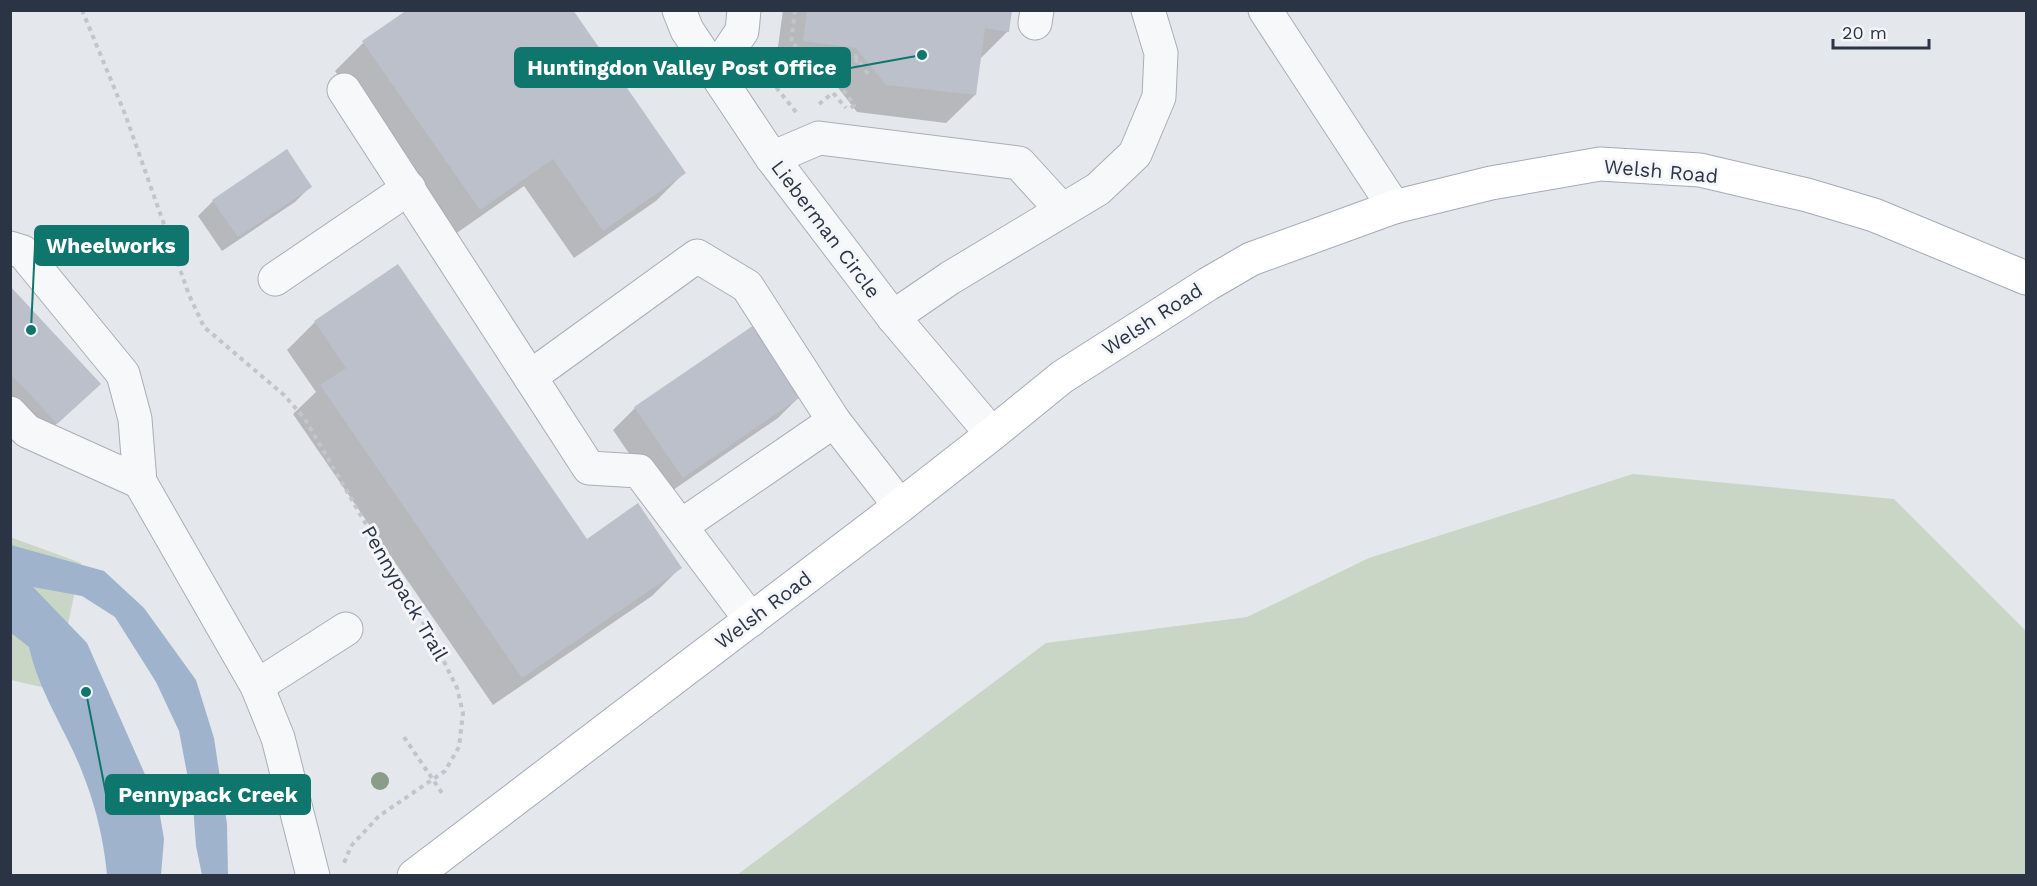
<svg xmlns="http://www.w3.org/2000/svg" width="2037" height="886" viewBox="0 0 2037 886" font-family="'Work Sans',sans-serif">
<style>
.green{fill:#c9d6c5}
.water{fill:#9fb4cc}
.shadow{fill:#0003}
.building{fill:#bbc0ca}
.lines{fill:none;stroke-linecap:round;stroke-linejoin:round}
.minor-casing{stroke:#a9aeb7;stroke-width:35}
.major-casing{stroke:#a3abb8;stroke-width:35}
.path{stroke:#c2c5cb;stroke-width:4;stroke-dasharray:4.5 4.5;stroke-linecap:butt}
.minor{stroke:#f7f8fa;stroke-width:33}
.major{stroke:#fff;stroke-width:33}
.tree{fill:#899d89}
.labels{text-anchor:middle;dominant-baseline:central;stroke-width:6;stroke-linejoin:round;paint-order:stroke}
.street-label{font-size:20px;fill:#2b3445;stroke:#f4f6f9}
.leader{fill:none;stroke:#0f766e;stroke-width:2}
.callout-dot{fill:#0f766e;stroke:#f4f6f9;stroke-width:2}
.callout{fill:#0f766e;stroke:#0f766e;stroke-width:2}
.callout-label{font-size:21px;text-anchor:middle;font-weight:bold;fill:#fff}
</style>
<rect width="100%" height="100%" fill="#e4e7ec"/>
<g class="green">
<polygon points="1633,474 1894,499 2026,631 2026,875 737,875 1046,643 1247,617 1369,558"/>
<polygon points="10,537 81,563 54,690 11,680"/>
</g>
<path class="water" d="M11,545L104,571L144,608L196,680L214,738L227,824L228,875H202L196,846L193,805L179,731L156,682L115,617L82,596L33,587L87,643L158,804L164,839L161,875H107C104,840 95,803 81,769C64,727 39,692 29,647L11,633Z"/>
<g class="shadow">
<polygon points="783,10 1010,10 1008,31 979,60 975,95 946,123 857,112 828,75 775,69"/>
<polygon points="363,43 684,173 656,201 574,258 524,186 451,237 335,71"/>
<polygon points="310,187 295,202 222,251 198,216 213,201"/>
<polygon points="10,288 99,384 34,445 10,419"/>
<polygon points="315,322 587,541 680,568 652,596 493,705 293,414 316,392 287,350"/>
<polygon points="800,396 778,418 660,499 613,430 635,408"/>
</g>
<g class="building">
<polygon points="407,10 573,10 686,173 603,231 553,159 480,210 362,41"/>
<polygon points="807,10 1012,10 1009,32 985,28 976,95 886,85 856,48 803,41"/>
<polygon points="287,149 312,187 238,237 212,200"/>
<polygon points="398,264 587,539 638,503 682,568 522,678 320,385 346,368 314,321"/>
<polygon points="10,286 101,384 57,424 10,373"/>
<polygon points="754,325 802,396 683,478 634,407"/>
</g>
<g class="lines">
<g class="minor-casing">
<g id="minor">
<polyline points="679,10 687,30 772,158 893,317 992,434"/>
<polyline points="1265,10 1394,207"/>
<polyline points="1035,23 1037,10"/>
<polyline points="715,71 742,31 744,10"/>
<polyline points="344,90 589,468 639,471 751,620"/>
<polyline points="772,158 819,138 1019,163 1062,210"/>
<polyline points="10,248 23,252 123,374 135,419 140,482 257,686 278,738 313,876"/>
<polyline points="275,279 409,188"/>
<polyline points="893,317 950,278 1098,189 1135,154 1159,97 1161,53 1148,10"/>
<polyline points="530,377 697,256 747,286 834,421 900,506"/>
<polyline points="10,413 27,431 140,482"/>
<polyline points="681,526 834,421"/>
<polyline points="257,686 346,629"/>
</g>
</g>
<g class="major-casing">
<polyline id="major" points="414,876 900,506 992,434 1062,377 1208,284 1251,259 1394,207 1491,183 1600,164 1700,170 1807,195 1874,215 2026,278"/>
</g>
<g class="path">
<polyline points="82,10 125,114 189,295 204,327 284,395 305,419 436,645 457,688 463,713 459,747 445,771 379,816 351,846 344,863"/>
<polyline points="795,10 791,43 802,50 855,56 868,74"/>
<polyline points="819,104 833,93 846,108"/>
<polyline points="851,108 854,105 835,78 858,60"/>
<polyline points="796,112 775,86 820,52"/>
<polyline points="404,737 444,796"/>
</g>
<use href="#minor" class="minor"/>
<use href="#major" class="major"/>
</g>
<circle class="tree" cx="380" cy="781" r="9"/>
<g class="labels">
<g class="street-label">
<text transform="translate(1661 171) rotate(5)">Welsh Road</text>
<text transform="translate(826 229) rotate(53)">Lieberman Circle</text>
<text transform="translate(1152 319) rotate(-33)">Welsh Road</text>
<text transform="translate(405 593) rotate(60)">Pennypack Trail</text>
<text transform="translate(763 610) rotate(-37)">Welsh Road</text>
</g>
</g>
<path class="leader" d="M922 55L850 68M31 330L35 245M86 692L106 794"/>
<g class="callout-dot">
<circle cx="922" cy="55" r="6"/>
<circle cx="31" cy="330" r="6"/>
<circle cx="86" cy="692" r="6"/>
</g>
<g class="callout">
<rect x="515" y="48" width="335" height="39" rx="6"/>
<rect x="35" y="226" width="153" height="39" rx="6"/>
<rect x="106" y="775" width="204" height="39" rx="6"/>
</g>
<g class="callout-label">
<text x="682" y="75">Huntingdon Valley Post Office</text>
<text x="111" y="253">Wheelworks</text>
<text x="208" y="802">Pennypack Creek</text>
</g>
<rect width="2037" height="886" fill="none" stroke="#2b3445" stroke-width="24"/>
<path d="M1833 39v9h96v-9" fill="none" stroke="#2b3445" stroke-width="3"/>
<text x="1842" y="39" font-size="18" fill="#2b3445" stroke="#f4f6f9" stroke-width="4.5" paint-order="stroke">20 m</text>
</svg>
